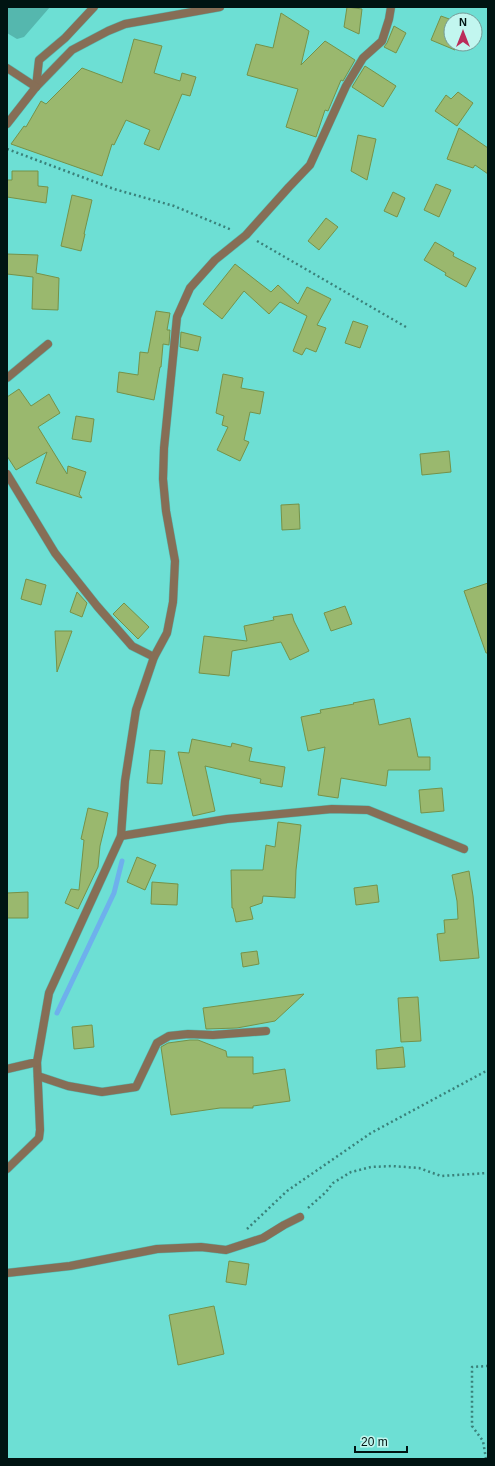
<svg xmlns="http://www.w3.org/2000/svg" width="495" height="1466" viewBox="0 0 495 1466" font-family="Arial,sans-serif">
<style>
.green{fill:#55b7ae}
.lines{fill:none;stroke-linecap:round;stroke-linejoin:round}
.stream{stroke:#6eb0ec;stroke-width:5}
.building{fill:#9ab86e;stroke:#759249}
.service-casing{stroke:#59bab1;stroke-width:9}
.minor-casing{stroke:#59bab1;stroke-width:9}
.tertiary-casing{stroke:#59bab1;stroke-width:9}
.path{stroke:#3a817a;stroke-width:2.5;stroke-dasharray:2 3;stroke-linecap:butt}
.service{stroke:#866e56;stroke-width:8}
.minor{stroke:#866e56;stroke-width:8}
.tertiary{stroke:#866e56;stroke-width:8}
</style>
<rect width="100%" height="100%" fill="#6ddfd4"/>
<polygon class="green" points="7,7 50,7 24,37 17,39 7,33"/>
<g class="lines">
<polyline class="stream" points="57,1013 114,893 122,861"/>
</g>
<g class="building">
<polygon points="347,7 362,9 359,34 344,27"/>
<polygon points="281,13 309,31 301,65 325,41 355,60 343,81 341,80 328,111 325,110 316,137 286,127 298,89 247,75 256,44 273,48"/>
<polygon points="441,16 452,20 451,44 457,44 455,50 431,40"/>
<polygon points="394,26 406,33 396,53 384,47 387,43"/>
<polygon points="134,39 162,46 154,73 180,81 182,73 196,77 190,96 182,94 159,150 144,144 150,130 126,120 114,145 112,144 102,176 11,144 24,126 26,127 41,101 46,104 82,68 122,83"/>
<polygon points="365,66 396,86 383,107 352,87"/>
<polygon points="458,92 473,103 457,126 435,111 446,95 451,99"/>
<polygon points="459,128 488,148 488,174 475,165 473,168 447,159"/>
<polygon points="358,135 376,139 367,180 351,171"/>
<polygon points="12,171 38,171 38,186 48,187 46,203 7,197 7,180 12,180"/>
<polygon points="436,184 451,190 439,217 424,210"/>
<polygon points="393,192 405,198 397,217 384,211"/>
<polygon points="72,195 92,200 84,234 85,234 81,251 61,246"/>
<polygon points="326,218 338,227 319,250 308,241"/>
<polygon points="435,242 454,253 453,256 476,268 466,287 445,275 446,273 424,260"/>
<polygon points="7,254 38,255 36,273 59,278 58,310 32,309 33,277 7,274"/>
<polygon points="235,264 271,292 278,285 298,304 307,287 331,299 317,325 326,328 316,352 306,348 302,355 293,351 307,316 280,302 269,314 244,291 222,319 203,304"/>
<polygon points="156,311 170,313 167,330 170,330 169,345 163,344 161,367 160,367 154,400 117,392 119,372 138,375 140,352 148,353"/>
<polygon points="353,321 368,326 360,348 345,343"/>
<polygon points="181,332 201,337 198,351 180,347"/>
<polygon points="223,374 243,378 241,388 264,392 260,414 250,412 244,440 249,442 240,461 217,450 228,427 222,425 224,416 216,413"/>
<polygon points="19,389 31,406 49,394 60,413 38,427 67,474 68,466 86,472 79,494 82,498 36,483 47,452 16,470 7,456 7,397"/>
<polygon points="76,416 94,419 91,442 72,439"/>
<polygon points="449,451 451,472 422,475 420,454"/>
<polygon points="299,504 300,529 282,530 281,505"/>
<polygon points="26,579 46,585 41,605 21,599"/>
<polygon points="488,583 488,653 486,653 464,591"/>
<polygon points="77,592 87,603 82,617 70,612"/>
<polygon points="124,603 149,627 138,639 113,614"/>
<polygon points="345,606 352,624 331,631 324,613"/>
<polygon points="292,614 294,621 309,651 290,660 281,642 232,651 229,676 199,673 204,636 247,641 244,626 274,620 273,617"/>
<polygon points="55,631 72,631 57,672"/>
<polygon points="374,699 379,725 410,718 418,757 430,757 430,770 388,770 386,786 341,778 338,798 318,795 325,747 308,751 301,717 321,713 320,710 354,704 353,703"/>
<polygon points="192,739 231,747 232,743 252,748 249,761 285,767 282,787 260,783 261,779 205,766 215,811 193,816 178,752 189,753"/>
<polygon points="150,750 165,751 162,784 147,783"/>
<polygon points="442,788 444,811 421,813 419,790"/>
<polygon points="88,808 108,813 100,846 98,867 78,909 65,903 71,889 79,890 84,840 81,839"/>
<polygon points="278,822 301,825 296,870 295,898 263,896 262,903 250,907 253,919 236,922 233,908 232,908 231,870 263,870 266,845 275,847"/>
<polygon points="137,857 156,865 145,890 127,882"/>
<polygon points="469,871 473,896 479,958 440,961 437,934 445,933 444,920 458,919 457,901 452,875"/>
<polygon points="152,882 178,884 177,905 151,904"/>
<polygon points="377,885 379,902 356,905 354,888"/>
<polygon points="28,892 28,918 7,918 7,893"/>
<polygon points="257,951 259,964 243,967 241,953"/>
<polygon points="304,994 275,1021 237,1028 206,1029 203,1008"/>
<polygon points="418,997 421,1041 401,1042 398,998"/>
<polygon points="92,1025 94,1047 74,1049 72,1027"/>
<polygon points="190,1040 198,1040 226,1051 227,1057 253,1057 253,1074 285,1069 290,1101 253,1106 253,1108 220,1108 171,1115 161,1047 168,1043"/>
<polygon points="403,1047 405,1067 377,1069 376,1050"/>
<polygon points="229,1261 249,1264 246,1285 226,1282"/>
<polygon points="214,1306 224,1354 178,1365 169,1315"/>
</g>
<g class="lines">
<g class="service-casing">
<g id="service">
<polyline points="38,1076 68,1086 102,1092 136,1087 157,1043 169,1036 188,1034 213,1035 266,1031"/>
<polyline points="7,1169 39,1138 40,1130 37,1062"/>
<polyline points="7,1273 70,1266 157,1249 201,1247 226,1250 263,1238 284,1225 300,1217"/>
</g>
</g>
<g class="minor-casing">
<g id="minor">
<polyline points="36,87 72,50 108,31 125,24 220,7"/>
<polyline points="36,87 39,60 65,38 94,7"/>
<polyline points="7,378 48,344"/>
<polyline points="7,474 55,553 97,606 132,646 154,657"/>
<polyline points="121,836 227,819 332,809 368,810 464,849"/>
<polyline points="7,1069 37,1062 49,993 121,836 125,781 136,710 154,657 167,633 173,602 175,561 166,511 163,479 164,448 177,317 190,288 215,260 246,235 289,187 310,165 346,86 363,58 382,41 389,19 391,7"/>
</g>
</g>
<g class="tertiary-casing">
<polyline id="tertiary" points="7,68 36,87 7,124"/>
</g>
<g class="path">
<polyline points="7,149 114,189 174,206 232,230"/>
<polyline points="257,241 406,327"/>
<polyline points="308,1208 326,1192 333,1183 351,1172 371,1167 392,1166 419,1168 441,1176 488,1173"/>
<polyline points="247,1229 287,1191 371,1133 488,1070"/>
<polyline points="486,1459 483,1441 472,1426 472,1367 488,1366"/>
</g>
<use href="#service" class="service"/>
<use href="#minor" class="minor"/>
<use href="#tertiary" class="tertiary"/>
</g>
<rect width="495" height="1466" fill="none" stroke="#001412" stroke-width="16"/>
<g transform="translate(463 32)"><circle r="19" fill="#c2f6ef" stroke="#749c97"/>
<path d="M0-3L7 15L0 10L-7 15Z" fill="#bb2d5a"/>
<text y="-6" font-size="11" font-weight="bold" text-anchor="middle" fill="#001412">N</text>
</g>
<path d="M355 1446v6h52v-6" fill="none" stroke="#001412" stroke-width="2"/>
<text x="361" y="1446" font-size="12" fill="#001412" stroke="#c2f6ef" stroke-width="3" paint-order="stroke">20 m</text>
</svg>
